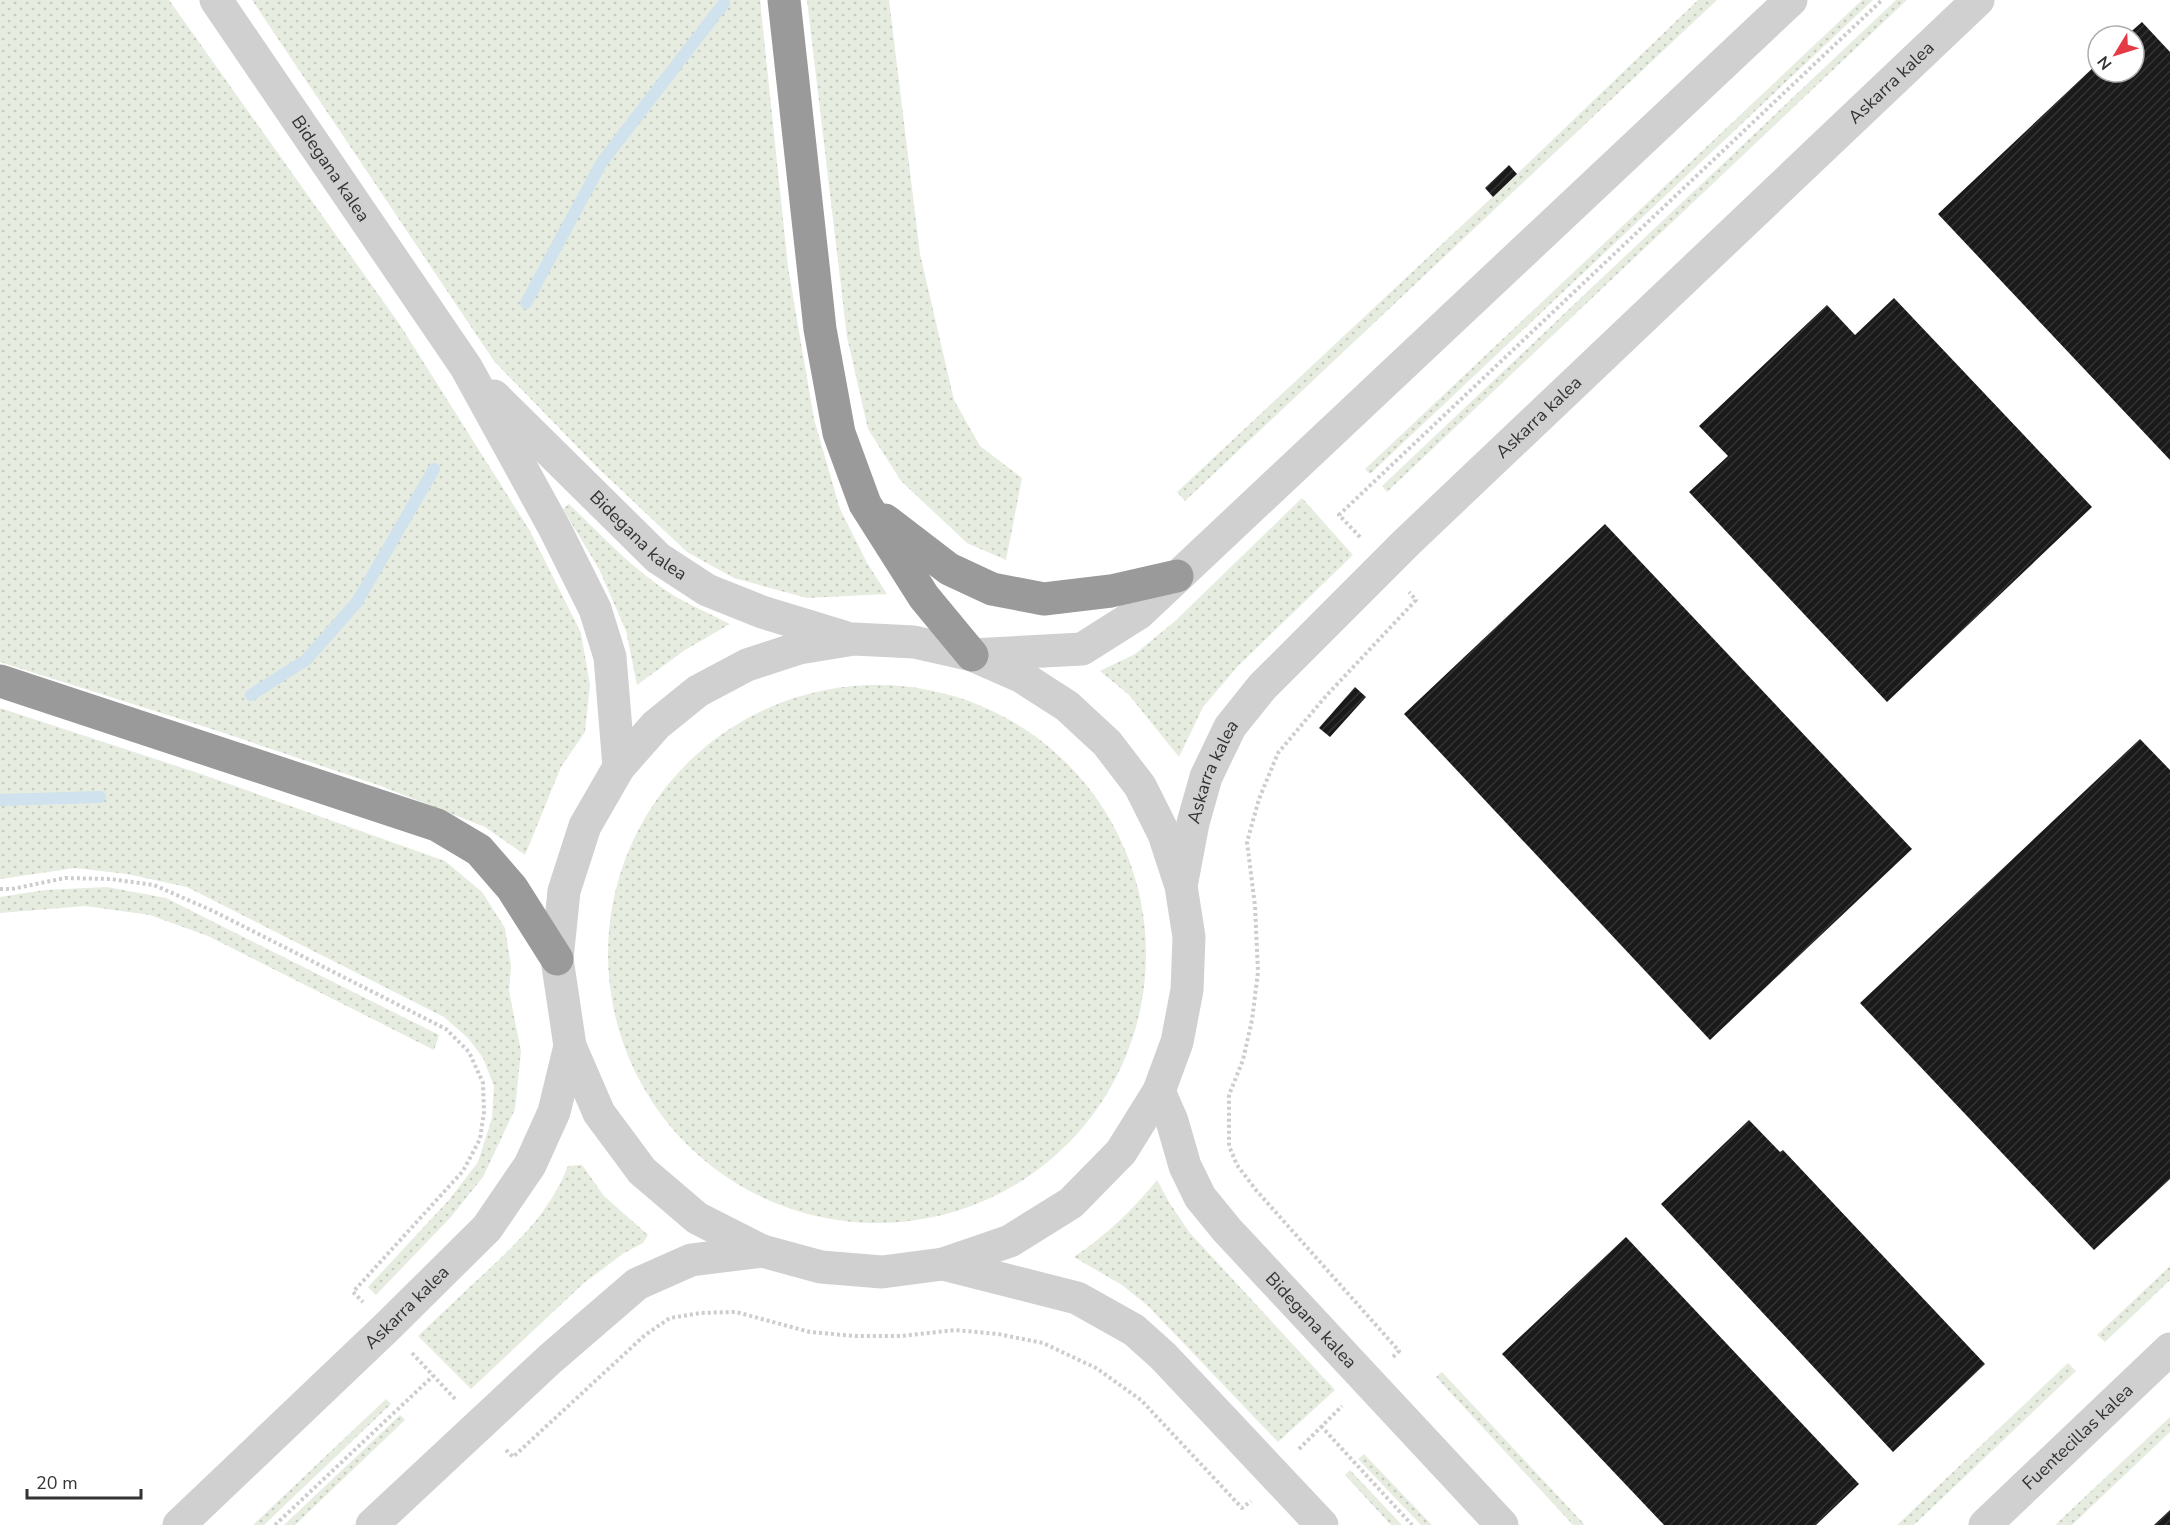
<svg xmlns="http://www.w3.org/2000/svg" width="2170" height="1525" viewBox="0 0 2170 1525" font-family="'Nunito Sans',sans-serif">
<style>
.grass{fill:url(#grass-dots)}
.lines{fill:none;stroke-linecap:round;stroke-linejoin:round}
.stream{stroke:#cfe2ee;stroke-width:12}
.building{fill:url(#building-hatch)}
.path{stroke:#cdcdcd;stroke-width:4;stroke-dasharray:3 3;stroke-linecap:butt}
.minor{stroke:#d0d0d0;stroke-width:33}
.highway{stroke:#9a9a9a;stroke-width:33}
.labels{text-anchor:middle;dominant-baseline:central;stroke-width:6;stroke-linejoin:round;paint-order:stroke}
.street-label{font-size:18px;fill:#333;stroke:#fff}
</style>
<defs>
<pattern id="grass-dots" width="8" height="8" patternUnits="userSpaceOnUse" patternTransform="scale(1.5)"><rect width="8" height="8" fill="#e6ecdf"/><path d="M2 2h.1M6 6h.1" fill="none" stroke="#c6cbc0" stroke-width="1.8" stroke-linecap="round"/></pattern>
<pattern id="building-hatch" width="6" height="6" patternUnits="userSpaceOnUse" patternTransform="scale(1.5)"><rect width="6" height="6" fill="#1a1a1a"/><path d="M-1 1l2-2M0 6l6-6M5 7l2-2" fill="none" stroke="#333"/></pattern>
</defs>
<rect width="100%" height="100%" fill="#fff"/>
<g class="grass">
<polygon points="0,0 169,0 400,325 530,531 581,633 590,685 585,732 561,767 525,855 485,827 381,786 218,731 0,662"/>
<polygon points="252,0 760,0 788,267 814,419 840,509 867,563 887,594 807,598 734,578 687,552 598,468 494,361"/>
<polygon points="807,0 889,0 920,254 954,400 980,446 1022,478 1006,560 967,543 901,481 868,429 847,337"/>
<polygon points="1698,0 1717,0 1185,501 1177,492 1517,174"/>
<polygon points="1862,0 1873,0 1370,474 1365,469"/>
<polygon points="1896,0 1907,0 1387,492 1382,486"/>
<polygon points="1302,498 1353,555 1238,666 1203,707 1179,757 1129,695 1100,671 1135,654 1174,622"/>
<path d="M569,504C598,532 625,561 658,585C680,601 706,612 730,624L685,650L637,685L626,631L599,569L563,509Z"/>
<circle cx="877" cy="954" r="269"/>
<polygon points="0,708 201,774 445,861 482,892 505,928 511,966 509,991 521,1051 515,1109 483,1177 450,1218 376,1295 368,1287 449,1200 478,1162 492,1118 494,1086 483,1058 468,1038 444,1017 187,887 127,874 75,868 0,879"/>
<polygon points="107,887 166,898 439,1035 434,1050 208,936 150,915 85,906 0,913 0,897 45,890"/>
<path d="M582,1165L604,1196L648,1235L643,1243L624,1253L585,1282L471,1389L418,1336C441,1314 463,1293 486,1272C520,1240 551,1210 568,1166Z"/>
<path d="M1157,1180L1169,1202L1189,1232L1335,1390L1278,1442L1147,1305L1122,1285L1074,1257C1106,1235 1132,1211 1157,1180Z"/>
<polygon points="2170,1266 2170,1280 2105,1342 2097,1335"/>
<polygon points="2068,1363 2076,1371 1914,1525 1897,1525"/>
<polygon points="1442,1372 1585,1525 1573,1525 1436,1377"/>
<polygon points="386,1399 391,1404 264,1525 253,1525"/>
<polygon points="400,1415 405,1420 295,1525 284,1525"/>
<polygon points="2170,1417 2170,1432 2072,1525 2055,1525"/>
<polygon points="1364,1454 1432,1525 1421,1525 1358,1459"/>
<polygon points="1350,1470 1402,1525 1391,1525 1345,1475"/>
</g>
<g class="lines">
<g class="stream">
<polyline points="526,303 602,162 724,3"/>
<polyline points="251,695 306,660 357,602 434,469"/>
<polyline points="0,800 100,797"/>
</g>
</g>
<g class="building">
<polygon points="2142,22 2170,52 2170,460 1938,214 2098,63 2098,72 2134,72 2134,36 2126,36"/>
<polygon points="1509,165 1517,174 1493,197 1485,188"/>
<polygon points="1894,298 2092,507 1887,702 1689,492 1728,456 1699,426 1827,305 1855,335"/>
<polygon points="1605,524 1912,849 1710,1040 1404,714"/>
<polygon points="1355,687 1366,697 1330,737 1319,728"/>
<polygon points="2140,739 2170,770 2170,1179 2094,1250 1860,1003"/>
<polygon points="1749,1120 1780,1152 1783,1150 1985,1364 1893,1452 1661,1204"/>
<polygon points="1626,1237 1859,1484 1816,1525 1664,1525 1502,1354"/>
<polygon points="2170,1510 2170,1525 2154,1525"/>
</g>
<g class="lines">
<g class="path">
<polyline points="1360,537 1339,515 1882,0"/>
<polyline points="0,889 12,889 65,878 110,879 154,885 213,911 446,1029 469,1052 483,1083 484,1112 480,1139 463,1171 353,1292 363,1302"/>
<polyline points="412,1353 456,1400"/>
<polyline points="1393,1357 1399,1351 1256,1190 1237,1165 1229,1146 1229,1095 1243,1060 1252,1020 1258,972 1255,906 1247,842 1259,799 1278,753 1326,696 1416,600 1409,592"/>
<polyline points="1321,1426 1412,1525"/>
<polyline points="1299,1449 1342,1406"/>
<polyline points="506,1450 513,1457 645,1335 670,1318 700,1313 736,1312 810,1332 855,1336 901,1336 955,1330 998,1334 1043,1343 1096,1368 1141,1400 1242,1508 1251,1501"/>
<polyline points="275,1525 433,1376"/>
</g>
<g class="minor">
<path id="s1" d="M216,0L466,367L555,529L595,609L610,657L619,767"/>
<path id="s2" d="M494,396L658,558L707,590L762,612L844,637"/>
<polyline points="972,655 1022,677 1067,706 1107,743 1140,786 1164,834 1181,886 1189,937 1187,990 1177,1042 1159,1091 1121,1152 1071,1203 1010,1241 943,1264 882,1272 821,1267 762,1251 697,1218 642,1171 599,1113 570,1046 557,959 564,891 585,826 619,767 656,725 698,691 747,665 799,648 854,639 914,642 972,655 1082,649 1139,613 1791,0"/>
<path id="s3" d="M1182,881L1193,823L1206,777L1230,727L1262,687L1407,542L1978,0"/>
<path id="s4" d="M1159,1091L1172,1121L1185,1166L1200,1197L1227,1230L1502,1525"/>
<polyline points="943,1264 1077,1298 1134,1330 1163,1356 1322,1525"/>
<path id="s5" d="M179,1525L387,1327L487,1228L530,1165L554,1112L570,1046"/>
<polyline points="372,1525 550,1359 637,1284 691,1260 762,1251"/>
<path id="s6" d="M1985,1525L2170,1349"/>
</g>
<g class="highway">
<polyline points="784,0 820,329 839,433 865,504 924,597 972,655"/>
<polyline points="885,520 949,569 992,589 1044,599 1111,591 1177,576"/>
<polyline points="0,681 437,825 479,850 512,888 557,959"/>
</g>
</g>
<g class="labels">
<g class="street-label">
<text stroke="none"><textPath href="#s3" startOffset="1086">Askarra kalea</textPath></text>
<text stroke="none"><textPath href="#s1" startOffset="204">Bidegana kalea</textPath></text>
<text stroke="none"><textPath href="#s3" startOffset="600">Askarra kalea</textPath></text>
<text stroke="none"><textPath href="#s2" startOffset="201">Bidegana kalea</textPath></text>
<text stroke="none"><textPath href="#s3" startOffset="114">Askarra kalea</textPath></text>
<text stroke="none"><textPath href="#s5" startOffset="315">Askarra kalea</textPath></text>
<text stroke="none"><textPath href="#s4" startOffset="280">Bidegana kalea</textPath></text>
<text stroke="none"><textPath href="#s6" startOffset="128">Fuentecillas kalea</textPath></text>
</g>
</g>
<g transform="translate(2116 54) rotate(232)"><circle r="28" fill="#ffffff" stroke="#adadad" stroke-width="1.5"/>
<path d="M0-4.5L10 22L0 15L-10 22Z" fill="#e63946"/>
<text y="-9" font-size="16" font-weight="bold" text-anchor="middle" fill="#333333">N</text>
</g>
<path d="M27 1489v9h114v-9" fill="none" stroke="#333333" stroke-width="3"/>
<text x="36" y="1489" font-size="18" fill="#333333" stroke="#ffffff" stroke-width="4.5" paint-order="stroke">20 m</text>
</svg>
